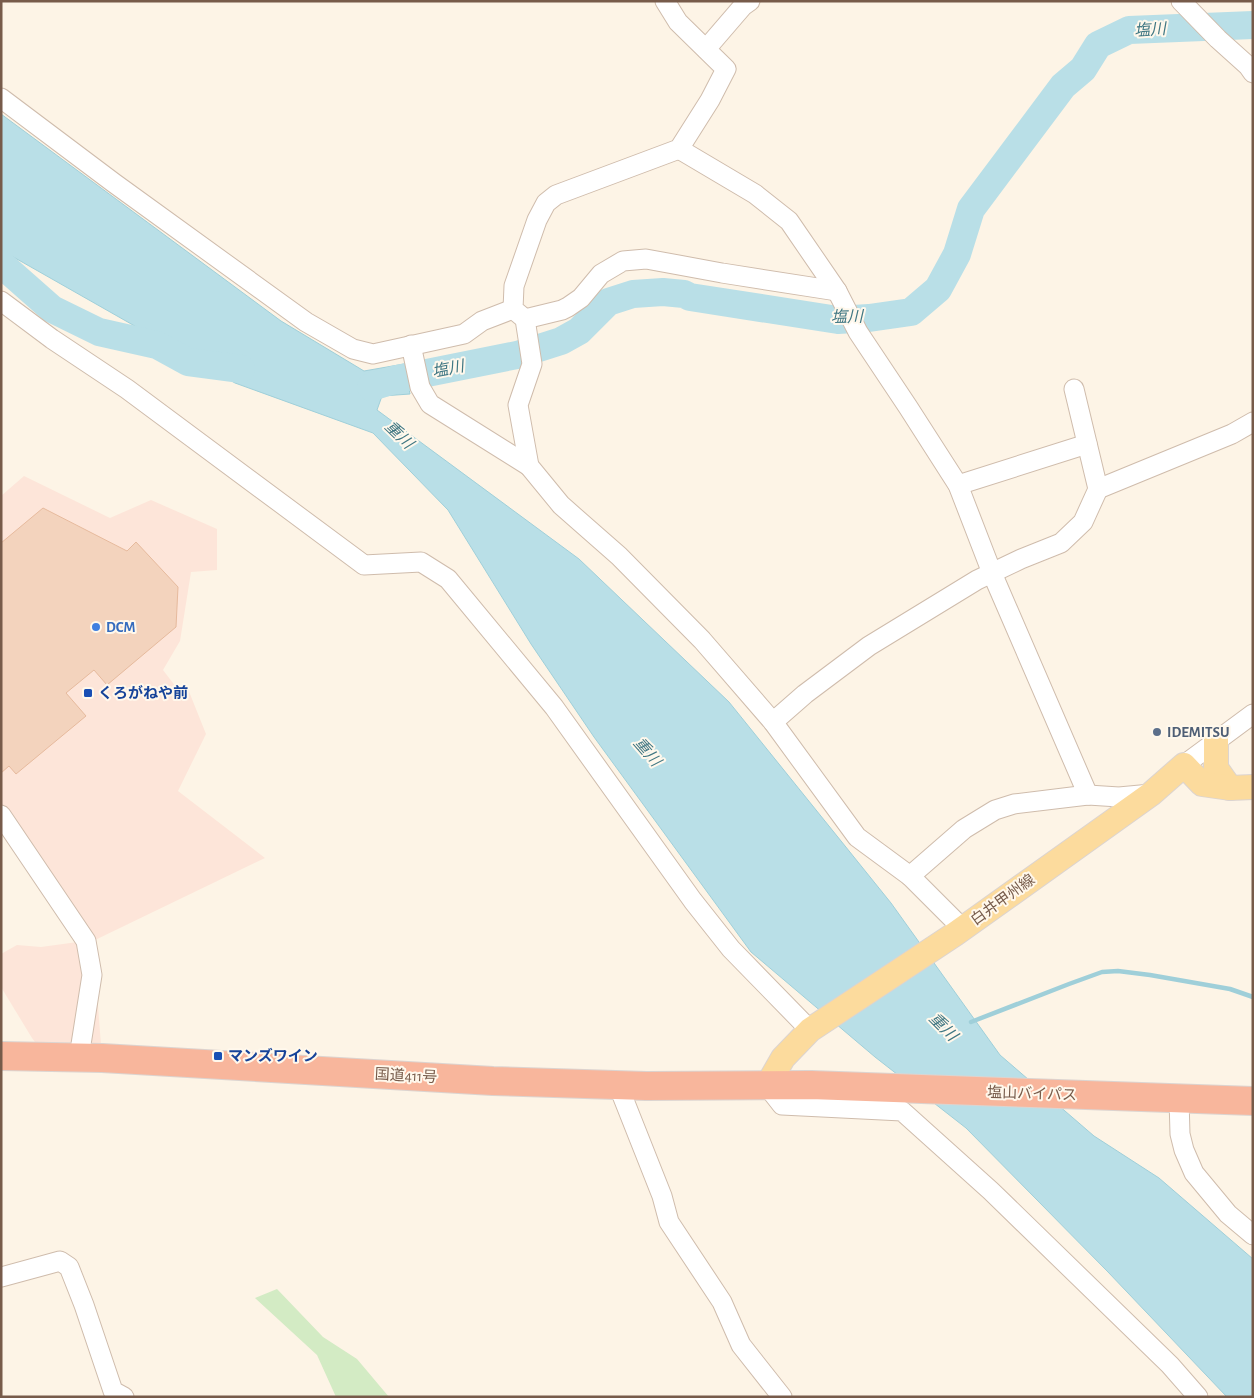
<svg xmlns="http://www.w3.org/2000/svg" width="1254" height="1398" viewBox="0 0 1254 1398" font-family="'Alegreya Sans','Noto Sans JP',sans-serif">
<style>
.commercial{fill:#fde5d9}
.green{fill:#d3ebc4}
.water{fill:#b9dfe7;stroke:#9fcfd9}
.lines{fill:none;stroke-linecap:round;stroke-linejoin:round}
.stream{stroke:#9fcfd9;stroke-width:4.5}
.river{stroke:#b9dfe7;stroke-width:28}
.building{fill:#f3d3bd;stroke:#e6ba9d}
.minor-casing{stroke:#cfbcac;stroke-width:21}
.major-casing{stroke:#dcd4d0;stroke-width:26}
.highway-casing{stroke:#dcd4d0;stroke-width:30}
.minor{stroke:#fff;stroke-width:19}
.major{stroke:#fcdb9d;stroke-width:24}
.highway{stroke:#f8b69c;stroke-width:28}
.shop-dot{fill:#3f7fe0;stroke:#fff8ec;stroke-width:2}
.transit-dot{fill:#1a4fb4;stroke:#fff8ec;stroke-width:2}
.service-dot{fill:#5c6f8a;stroke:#fff8ec;stroke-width:2}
.labels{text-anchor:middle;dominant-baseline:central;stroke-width:4;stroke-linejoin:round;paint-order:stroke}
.shop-label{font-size:15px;font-weight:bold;fill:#366cbe;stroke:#fff8ec;text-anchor:start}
.transit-label{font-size:15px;font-weight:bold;fill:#164399;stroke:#fff8ec;text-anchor:start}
.service-label{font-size:15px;font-weight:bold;fill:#4e5e75;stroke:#fff8ec;text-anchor:start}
.street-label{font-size:15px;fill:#775b4a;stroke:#fff8ec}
.water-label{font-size:16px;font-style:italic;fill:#407783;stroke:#fff8ec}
</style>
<rect width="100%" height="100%" fill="#fdf4e6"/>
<polygon class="commercial" points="24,476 110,518 151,500 217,529 217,570 191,572 180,641 163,670 182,695 188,689 206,734 178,791 265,858 93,941 102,1058 46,1057 32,1038 1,987 1,954 17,945 41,947 85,941 1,815 1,496"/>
<polygon class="green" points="277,1289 323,1337 357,1359 389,1397 336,1397 317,1355 255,1298"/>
<polygon class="water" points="1,114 281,321 364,371 404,364 410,394 382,396 377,410 579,559 729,702 891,903 1000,1055 1094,1136 1159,1178 1253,1259 1253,1397 1227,1397 1108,1272 966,1128 875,1057 751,952 594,737 531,644 448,510 373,433 235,383 1,250"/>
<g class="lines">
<polyline class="stream" points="971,1022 1069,984 1102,972 1118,971 1150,975 1230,989 1253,997"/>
<g class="river">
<polyline points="1,264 52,309 99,332 157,345 188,362 241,369"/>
<polyline points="371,387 397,379 517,355 561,341 579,331 608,302 633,294 663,292 684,294 690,297 838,320 869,318 911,312 938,289 957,254 971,209 1063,86 1083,69 1098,45 1129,30 1253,25"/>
</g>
</g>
<polygon class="building" points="43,508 127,551 136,542 178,587 176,627 107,685 94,670 66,693 86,716 16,774 9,766 1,773 1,543"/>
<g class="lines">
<g class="minor-casing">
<g id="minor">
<polyline points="665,1 678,22 726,69 710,100 679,149 556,195 546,203 537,220 514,286 513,309 525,319 532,364 518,405 529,466 561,505 619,556 702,640 773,722 857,837 910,876 964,829 995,810 1014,804 1088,795 1119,797 1151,794"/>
<polyline points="1181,1 1218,39 1248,66 1253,73"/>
<polyline points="706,49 743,6 750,1"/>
<polyline points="1,98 114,183 306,322 353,349 373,354 464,334 482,321 513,309"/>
<polyline points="679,149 755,194 789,221 837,291 858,332 908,407 958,485 992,573 1088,795"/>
<polyline points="1,301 52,339 127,389 364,565 421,562 448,579 554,707 693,901 731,949 810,1030"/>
<polyline points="525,319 562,310 568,307 581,298 601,274 623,261 646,259 722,273 837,291"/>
<polyline points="411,345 420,387 430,404 529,466"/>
<polyline points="958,485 1087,444"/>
<polyline points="1098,489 1232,434 1253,422"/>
<polyline points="773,722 805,694 869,646 977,580 1021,559 1061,543 1083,522 1098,489 1074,389"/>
<polyline points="1184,765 1253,714"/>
<polyline points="1,815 86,941 92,975 79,1057"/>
<polyline points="910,876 963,929"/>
<polyline points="618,1085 662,1196 669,1222 722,1302 741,1345 782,1397"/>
<polyline points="767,1086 782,1105 902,1111 991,1191 1170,1365 1198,1397"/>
<polyline points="1179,1099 1180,1134 1184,1150 1194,1173 1228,1214 1253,1235"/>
<polyline points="1,1277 60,1261 69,1267 84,1305 113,1391 124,1397"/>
</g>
</g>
<g class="major-casing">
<g id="major">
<polyline points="1216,740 1216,768 1230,788"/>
<polyline points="767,1086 783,1058 810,1030 955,934 1151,794 1184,765 1202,784 1230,788 1253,787"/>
</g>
</g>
<g class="highway-casing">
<polyline id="highway" points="1,1056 102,1058 493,1081 646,1086 811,1085 1253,1101"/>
</g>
<use href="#minor" class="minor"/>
<use href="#major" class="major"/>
<use href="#highway" class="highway"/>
</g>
<circle class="shop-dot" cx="96" cy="627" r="5"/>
<g class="transit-dot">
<rect x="83" y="688" width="10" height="10" rx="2.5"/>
<rect x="213" y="1051" width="10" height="10" rx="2.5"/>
</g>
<circle class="service-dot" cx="1157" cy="732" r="5"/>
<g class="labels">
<g class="shop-label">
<text x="106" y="627">DCM</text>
</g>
<g class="transit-label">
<text x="98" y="693">くろがねや前</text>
<text x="228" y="1056">マンズワイン</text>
</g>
<g class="service-label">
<text x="1167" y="732">IDEMITSU</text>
</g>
<g class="street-label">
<text transform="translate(1003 900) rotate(-36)">白井甲州線</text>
<text transform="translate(406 1076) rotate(3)">国道411号</text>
<text transform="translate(1032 1094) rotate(2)">塩山バイパス</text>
</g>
<g class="water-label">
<text transform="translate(1150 30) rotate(-4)">塩川</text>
<text transform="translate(847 317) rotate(-1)">塩川</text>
<text transform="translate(448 369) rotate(-11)">塩川</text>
<text transform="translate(399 435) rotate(44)">重川</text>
<text transform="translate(647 752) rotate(49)">重川</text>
<text transform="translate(943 1027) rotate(45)">重川</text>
</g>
</g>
<rect width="1254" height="1398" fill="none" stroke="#775b4a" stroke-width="5"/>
</svg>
